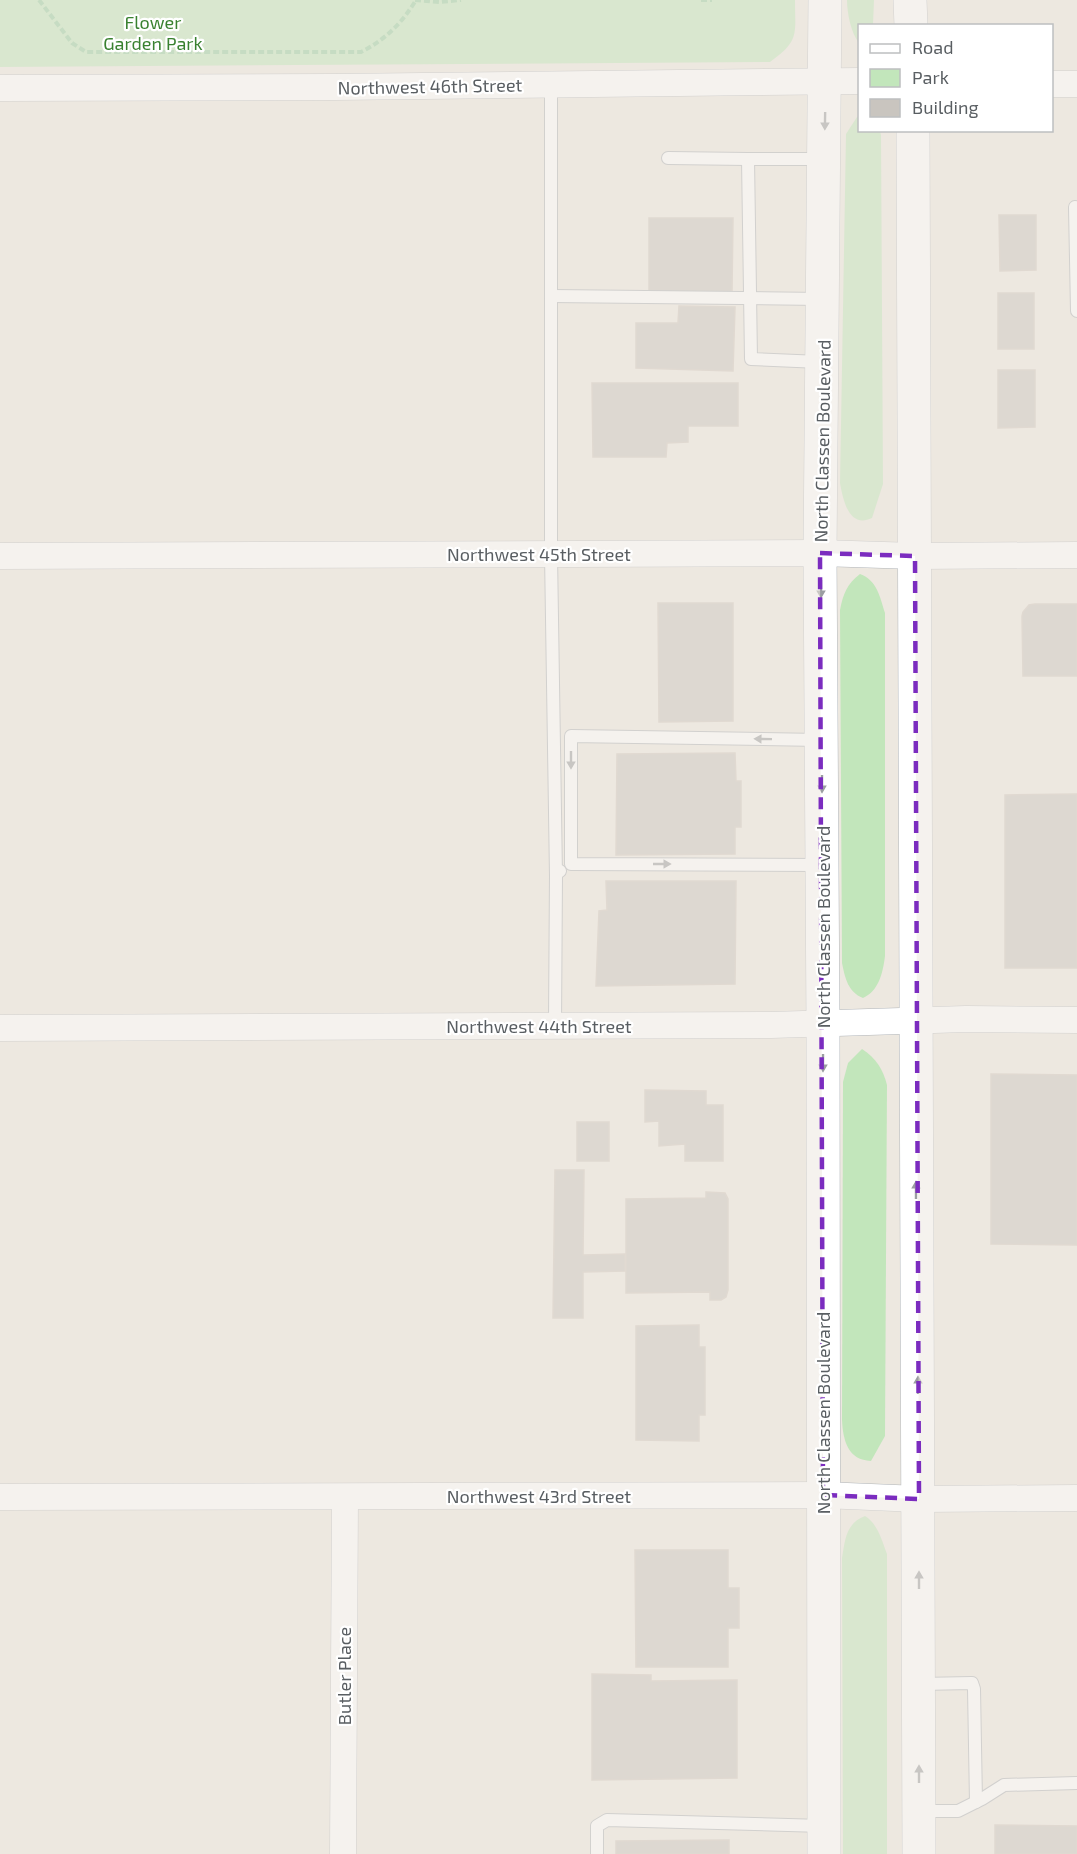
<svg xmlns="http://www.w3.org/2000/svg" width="1077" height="1854" viewBox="0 0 1077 1854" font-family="'Exo 2',sans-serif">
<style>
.green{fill:#c2e6bb}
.building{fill:#c9c5bf;stroke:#d1c8be;stroke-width:1.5}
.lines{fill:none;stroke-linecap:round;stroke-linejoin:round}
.lane-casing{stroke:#b1b5b9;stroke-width:14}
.street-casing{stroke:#b1b5b9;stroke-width:27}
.secondary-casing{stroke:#b2b7bc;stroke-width:34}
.path{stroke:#98ce9f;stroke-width:4;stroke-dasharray:6 3;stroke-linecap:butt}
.lane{stroke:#fff;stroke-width:12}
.street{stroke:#fff;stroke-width:26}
.secondary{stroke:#fff;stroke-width:33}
.oneway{fill:#9b9ea1}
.marked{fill:none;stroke:#7b2cbf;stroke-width:4.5;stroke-dasharray:12 8;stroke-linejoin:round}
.labels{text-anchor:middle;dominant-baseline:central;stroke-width:4.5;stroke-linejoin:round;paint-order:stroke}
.park-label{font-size:18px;fill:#398130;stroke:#fff}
.street-label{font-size:18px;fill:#595e62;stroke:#fff}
</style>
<rect width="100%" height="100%" fill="#ede8e0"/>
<g class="green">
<path d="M0,0H795C795,34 800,41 770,62L0,67Z"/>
<path d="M847,0H874L873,25L860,26L859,43C851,33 847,13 847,0Z"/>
<path d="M859,116L860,130L880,131L881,135L883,484L872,518C849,529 843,500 840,483L846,134L857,117Z"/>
<path d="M860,574C877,580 880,597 885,613V956C883,972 879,991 863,998C848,992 845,978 842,963L840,610C843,594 847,584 860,574Z"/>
<path d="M862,1049C876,1058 883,1069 887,1085L885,1436L871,1461C848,1460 843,1441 842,1420L843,1082L848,1063Z"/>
<path d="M865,1516C878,1524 882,1541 887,1554V1854H843L842,1558C845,1540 846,1523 865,1516Z"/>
</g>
<g class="building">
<polygon points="999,215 1036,215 1036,270 1000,271"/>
<polygon points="649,218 733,218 732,292 649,292"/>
<rect x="998" y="293" width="36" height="56"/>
<polygon points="679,306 735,307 733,371 636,368 636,323 678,323"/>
<polygon points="998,370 1035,370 1035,427 998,428"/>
<polygon points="592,383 738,383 738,426 688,426 688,442 667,443 666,457 593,457"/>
<polygon points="658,603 733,603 733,721 659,722"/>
<polygon points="1035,604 1077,604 1077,676 1023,676 1022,616 1023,612 1029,605"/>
<polygon points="735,753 736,781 741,781 741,827 735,827 735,854 616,855 617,754"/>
<polygon points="1077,794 1077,968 1005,968 1005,795"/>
<polygon points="606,881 736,881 735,984 596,986 599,911 607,910"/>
<polygon points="991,1074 1077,1075 1077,1245 991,1244"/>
<polygon points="645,1090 706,1091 706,1105 723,1105 723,1161 685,1161 685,1144 659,1146 659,1121 645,1122"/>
<rect x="577" y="1122" width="32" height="39"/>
<polygon points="555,1170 584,1170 583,1255 625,1254 625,1271 583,1272 583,1318 553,1318"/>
<polygon points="706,1192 725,1193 728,1199 728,1290 726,1297 721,1300 710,1300 710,1292 626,1293 626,1199 706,1198"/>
<polygon points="699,1325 699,1347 705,1347 705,1415 699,1415 699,1441 636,1440 636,1326"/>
<polygon points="635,1550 728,1550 728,1588 739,1588 739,1628 728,1628 728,1667 636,1667"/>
<polygon points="592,1674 651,1675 651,1681 737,1680 737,1778 592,1780"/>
<polygon points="995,1825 1077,1826 1077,1854 995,1854"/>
<polygon points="729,1840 729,1854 616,1854 616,1841"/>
</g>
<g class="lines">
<g class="lane-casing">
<g id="lane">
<polyline points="551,84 551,554 556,876"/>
<polyline points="668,158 748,159"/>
<polyline points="1075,207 1077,311"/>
<polyline points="551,296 822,299"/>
<polyline points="820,362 751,359 748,159 823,159"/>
<polyline points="820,740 571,736 571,864 821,865"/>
<polyline points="555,1025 556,874 560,871"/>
<polyline points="920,1684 972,1683 974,1689 976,1802"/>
<polyline points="920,1811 958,1811 982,1799 1004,1785 1077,1783"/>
<polyline points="597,1854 597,1826 607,1820 823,1826"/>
</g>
</g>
<g class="street-casing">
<g id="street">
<polyline points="1052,84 1077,84"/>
<polyline points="0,88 335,87 860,81"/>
<polyline points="0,556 820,553 915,556 1077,555"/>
<polyline points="0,1028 771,1025 966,1019 1077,1020"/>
<polyline points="0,1497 823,1495 919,1499 1077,1498"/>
<polyline points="343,1854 345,1497"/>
</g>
</g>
<g class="secondary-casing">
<g id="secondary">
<polyline points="910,0 911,26"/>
<polyline points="913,130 919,1854"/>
<polyline points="824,1854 823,1024 820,553 825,0"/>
</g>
</g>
<g class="path">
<path d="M39,0L72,43L86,52H361C385,40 402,23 416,0"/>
<polyline points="415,0 439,2 461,0"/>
<polyline points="701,0 712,0"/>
</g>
<use href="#lane" class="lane"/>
<use href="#street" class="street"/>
<use href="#secondary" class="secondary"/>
</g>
<defs><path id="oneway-solid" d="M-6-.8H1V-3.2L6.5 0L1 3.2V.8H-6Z" transform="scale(1.5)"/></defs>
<g class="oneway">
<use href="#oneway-solid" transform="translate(825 121) rotate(91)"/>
<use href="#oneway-solid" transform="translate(821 589) rotate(90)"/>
<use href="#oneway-solid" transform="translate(763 739) rotate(-179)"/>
<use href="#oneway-solid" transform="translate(571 760) rotate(90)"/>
<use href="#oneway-solid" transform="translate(822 784) rotate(90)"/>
<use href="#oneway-solid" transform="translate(662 864)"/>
<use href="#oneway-solid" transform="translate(823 1063) rotate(90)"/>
<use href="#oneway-solid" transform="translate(916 1190) rotate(-90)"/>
<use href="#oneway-solid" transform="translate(918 1385) rotate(-90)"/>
<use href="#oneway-solid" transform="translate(919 1580) rotate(-90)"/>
<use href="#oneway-solid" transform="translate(919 1774) rotate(-90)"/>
</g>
<path d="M0 0H1077V1854H0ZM820,553L915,556L919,1499L823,1495Z" fill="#ede8e0" fill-opacity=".55" fill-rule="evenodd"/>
<path class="marked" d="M820,553L915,556L919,1499L823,1495Z"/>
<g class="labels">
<g class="park-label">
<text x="153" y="22">Flower<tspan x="153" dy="21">Garden Park</tspan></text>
</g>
<g class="street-label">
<text transform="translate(430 86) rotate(-1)">Northwest 46th Street</text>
<text transform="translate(822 441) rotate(-89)">North Classen Boulevard</text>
<text x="539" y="554">Northwest 45th Street</text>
<text transform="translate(823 927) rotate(-90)">North Classen Boulevard</text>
<text x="539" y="1026">Northwest 44th Street</text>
<text transform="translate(823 1413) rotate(-90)">North Classen Boulevard</text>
<text x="539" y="1496">Northwest 43rd Street</text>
<text transform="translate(344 1676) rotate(-90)">Butler Place</text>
</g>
</g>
<rect x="858" y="24" width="195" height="108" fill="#ffffff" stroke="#bdbfc0" stroke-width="1.5"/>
<rect x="870" y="44" width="30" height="9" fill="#ffffff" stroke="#bdbfc0" stroke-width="1.5"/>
<text x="912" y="54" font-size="18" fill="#595e62">Road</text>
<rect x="870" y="69" width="30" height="18" fill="#c2e6bb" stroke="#bdbfc0" stroke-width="1.5"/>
<text x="912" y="84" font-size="18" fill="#595e62">Park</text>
<rect x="870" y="99" width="30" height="18" fill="#c9c5bf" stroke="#bdbfc0" stroke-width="1.5"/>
<text x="912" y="114" font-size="18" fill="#595e62">Building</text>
</svg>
